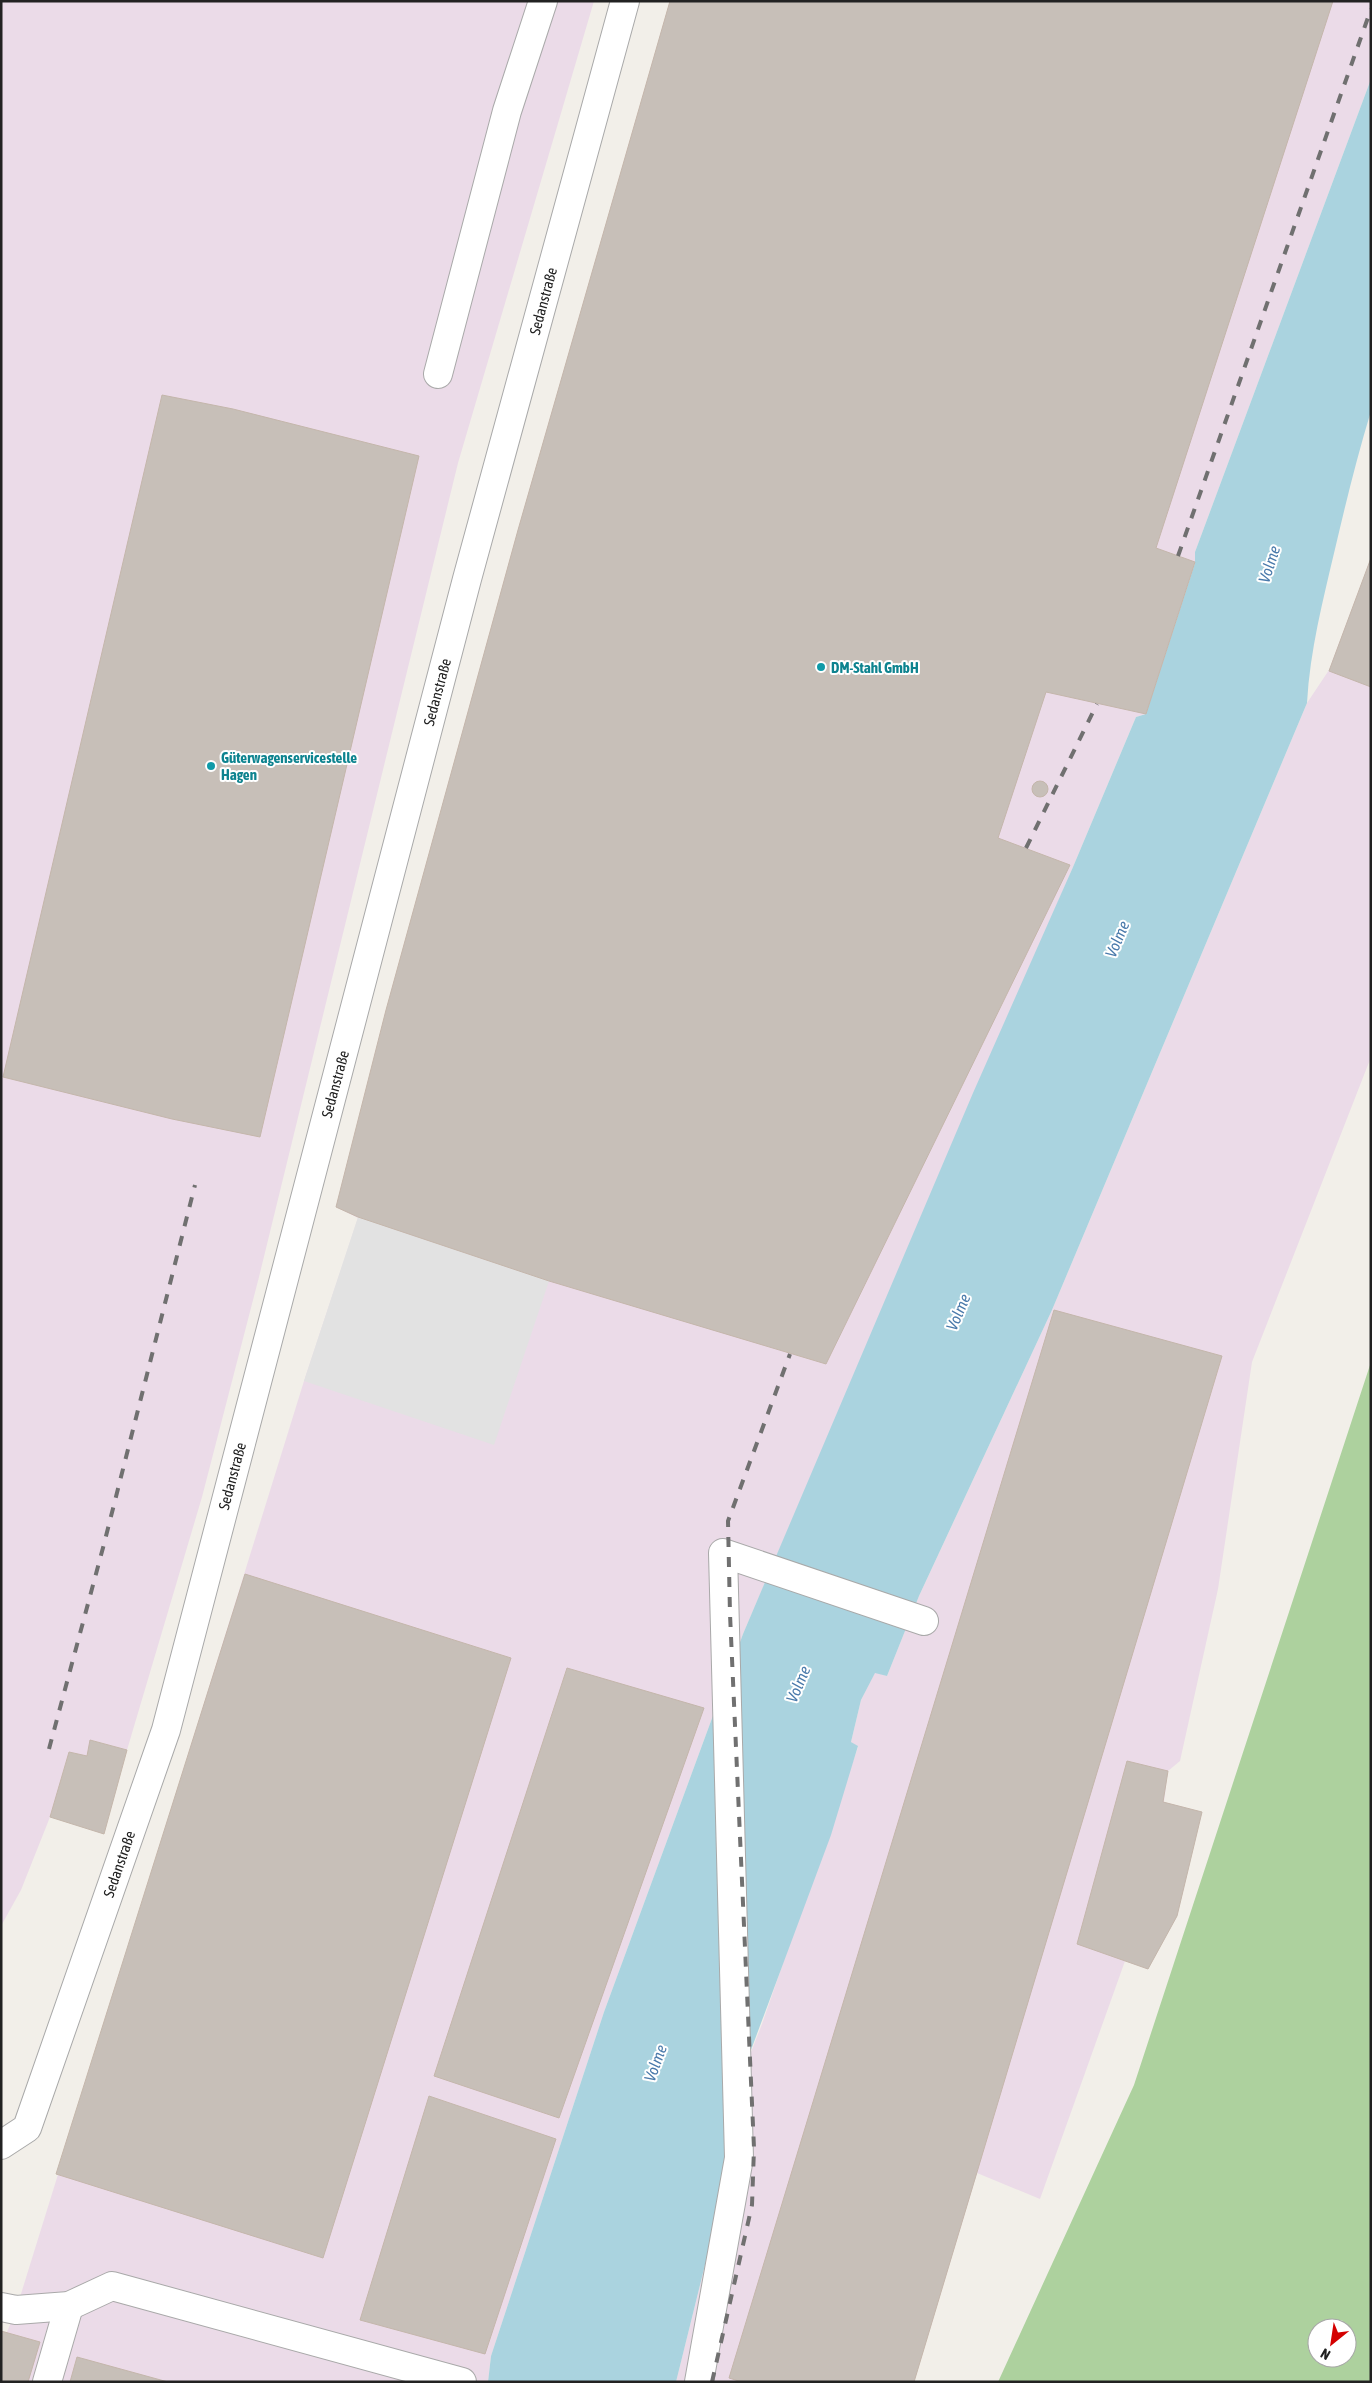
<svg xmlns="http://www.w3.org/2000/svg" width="1372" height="2383" viewBox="0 0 1372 2383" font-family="'Asap Condensed',sans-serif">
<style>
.industrial{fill:#ebdbe8}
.forest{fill:#add19e;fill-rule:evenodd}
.parking{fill:#e2e2e2}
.water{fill:#aad3df}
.building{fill:#c7bfb8;stroke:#c4b6ab}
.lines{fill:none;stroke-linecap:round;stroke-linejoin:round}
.minor-casing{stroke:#a9a9a9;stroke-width:30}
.minor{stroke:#fff;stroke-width:28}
.rail{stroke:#707070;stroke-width:4;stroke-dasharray:10 10;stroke-linecap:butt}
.culture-dot{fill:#0f9aa8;stroke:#fff;stroke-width:2}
.labels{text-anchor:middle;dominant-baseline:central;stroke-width:4;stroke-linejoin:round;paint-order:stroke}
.street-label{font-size:15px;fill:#222;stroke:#fff}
.culture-label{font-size:15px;font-weight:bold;fill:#0d838f;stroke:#fff;text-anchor:start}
.water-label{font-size:16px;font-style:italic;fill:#4a7aab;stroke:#fff}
</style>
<rect width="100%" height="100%" fill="#f2efe9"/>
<g class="industrial">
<polygon points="1,1 594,1 458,463 259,1277 202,1497 127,1750 91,1740 87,1756 69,1752 50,1817 21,1890 1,1926"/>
<polygon points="670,1 1371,1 1371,79 1195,552 1195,562 1146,714 1136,717 1073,867 743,1634 604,2012 491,2356 488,2382 1,2382 1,2331 7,2332 16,2310 304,1381 358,1218 336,1207 386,1010 518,530"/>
<polygon points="1371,558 1371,1057 1252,1362 1218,1589 1180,1761 1168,1771 1164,1802 1202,1812 1177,1916 1148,1969 1125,1961 1040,2199 977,2173 914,2382 676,2382 728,2172 732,2101 762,2024 858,1747 851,1742 861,1700 875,1672 887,1676 919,1596 1052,1310 1307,703 1329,670"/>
</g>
<path class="forest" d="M1371,1362V2382H998L1134,2085ZM1317,2328H1347V2358H1317Z"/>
<polygon class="parking" points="358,1217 549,1281 494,1445 304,1381"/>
<path class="water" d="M1371,79V411C1357,457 1346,502 1335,549C1323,600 1310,650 1307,703L1052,1310L919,1596L887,1676L875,1673L861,1700L851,1742L858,1746L831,1835L732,2101L728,2172L676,2382H488L491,2356L604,2012L743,1634L973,1093L1073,867L1136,717L1146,714L1195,563V552Z"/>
<g class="building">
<polygon points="670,1 1333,1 1156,548 1195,562 1146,714 1046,692 998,838 1070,865 826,1364 549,1281 358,1217 336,1207 386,1010 518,530"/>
<polygon points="162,395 233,409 419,456 260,1137 172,1119 3,1077"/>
<polygon points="1371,558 1371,687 1329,671"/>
<circle cx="1040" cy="789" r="8"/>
<polygon points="1054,1310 1222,1356 914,2382 742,2382 729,2378"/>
<polygon points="245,1574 511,1658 323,2258 56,2174"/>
<polygon points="567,1668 704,1708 559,2118 434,2076"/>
<polygon points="90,1740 127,1750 104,1834 50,1817 69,1752 87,1756"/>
<polygon points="1127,1761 1168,1771 1163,1802 1202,1812 1177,1916 1148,1969 1077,1944"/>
<polygon points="429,2096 556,2139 485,2354 360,2320"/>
<polygon points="1,2331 40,2342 28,2382 1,2382"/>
<polygon points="77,2357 168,2382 70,2382"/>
</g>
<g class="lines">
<g class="minor-casing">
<g id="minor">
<polyline points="438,374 507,111 543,1"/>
<polyline points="1,2145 27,2128 166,1730 467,579 625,1"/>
<polyline points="1,2307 16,2310 69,2306 112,2286 462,2382"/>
<polyline points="47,2382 69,2306"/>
<polyline points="699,2382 739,2158 723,1553 924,1621"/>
</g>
</g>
<use href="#minor" class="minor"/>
<g class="rail">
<polyline points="1178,556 1371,9"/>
<polyline points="1026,848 1097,704"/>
<polyline points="49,1749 104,1544 195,1185"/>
<polyline points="712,2382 752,2205 754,2148 730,1614 728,1521 790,1354"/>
</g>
</g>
<g class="culture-dot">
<circle cx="821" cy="667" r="5"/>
<circle cx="211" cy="766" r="5"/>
</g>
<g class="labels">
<g class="street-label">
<text transform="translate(543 301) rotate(-75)">Sedanstraße</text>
<text transform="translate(437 692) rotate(-75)">Sedanstraße</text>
<text transform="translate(335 1084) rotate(-75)">Sedanstraße</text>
<text transform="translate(232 1476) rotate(-75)">Sedanstraße</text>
<text transform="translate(119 1864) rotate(-71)">Sedanstraße</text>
</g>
<g class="culture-label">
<text x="831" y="667">DM-Stahl GmbH</text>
<text x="221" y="757">Güterwagenservicestelle<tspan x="221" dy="17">Hagen</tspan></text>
</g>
<g class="water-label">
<text transform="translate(1269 564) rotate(-72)">Volme</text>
<text transform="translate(1117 939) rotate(-67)">Volme</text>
<text transform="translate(958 1312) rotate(-67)">Volme</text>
<text transform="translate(798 1684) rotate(-67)">Volme</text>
<text transform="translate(655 2063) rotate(-70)">Volme</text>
</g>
</g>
<rect width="1372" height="2383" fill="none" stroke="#222222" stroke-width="5"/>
<g transform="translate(1332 2343) rotate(210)"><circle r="24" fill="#ffffff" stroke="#a7a7a7"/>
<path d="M0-4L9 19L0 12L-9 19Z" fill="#d40000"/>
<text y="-8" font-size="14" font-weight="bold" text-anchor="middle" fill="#222222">N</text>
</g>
</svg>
